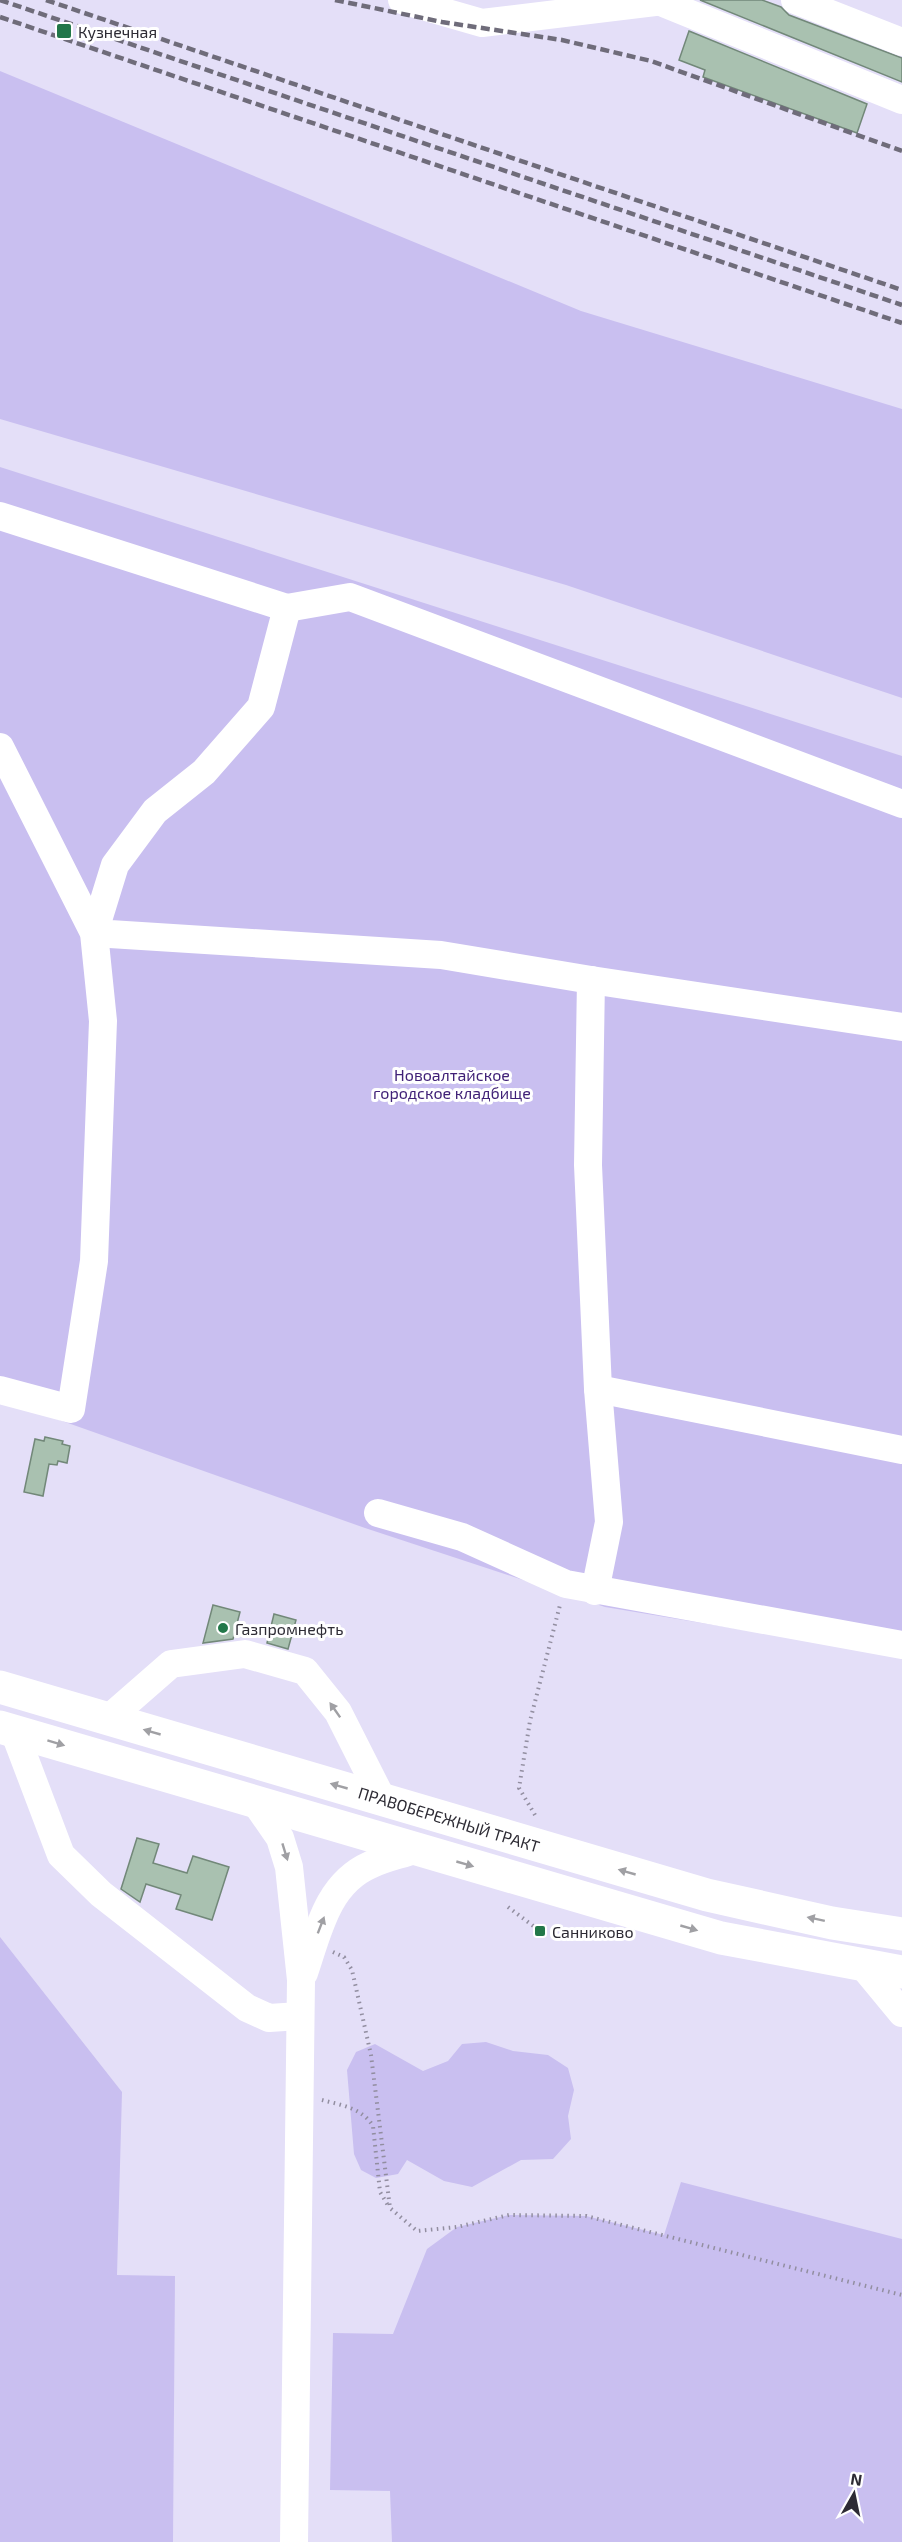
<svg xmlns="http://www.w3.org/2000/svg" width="902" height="2542" viewBox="0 0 902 2542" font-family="'Exo 2',sans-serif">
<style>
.green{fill:#c9bff0}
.building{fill:#a9c1b0;stroke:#728879;stroke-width:1.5}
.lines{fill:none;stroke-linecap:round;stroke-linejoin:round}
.path{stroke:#928ea0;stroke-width:4;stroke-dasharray:1.5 4.5;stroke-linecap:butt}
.minor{stroke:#fff;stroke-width:28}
.highway{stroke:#fff;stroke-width:33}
.rail{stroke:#6f6c7a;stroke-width:4.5;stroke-dasharray:9 4.5;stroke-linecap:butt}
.oneway{fill:#a0a0a4}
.poi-dot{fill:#227749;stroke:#fff;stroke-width:2}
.labels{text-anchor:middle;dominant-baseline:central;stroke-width:6;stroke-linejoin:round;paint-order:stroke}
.poi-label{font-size:16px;fill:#2d2b34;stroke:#fff;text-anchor:start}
.park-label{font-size:16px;fill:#402177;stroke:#fff}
.street-label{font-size:16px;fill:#2d2b34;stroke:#fff}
</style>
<rect width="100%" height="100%" fill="#e4dff8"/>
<g class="green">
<polygon points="0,71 581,311 902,409 902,698 566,585 0,419"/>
<polygon points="0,467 902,756 902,1656 605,1607 365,1528 0,1399"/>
<polygon points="0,1937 122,2092 117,2275 175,2276 173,2542 0,2542"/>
<polygon points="486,2042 513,2051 548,2055 568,2068 574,2090 568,2116 571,2139 553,2159 521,2160 472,2187 444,2181 407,2160 398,2174 376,2178 361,2170 354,2154 347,2070 356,2052 375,2044 423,2071 448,2061 462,2044"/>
<polygon points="681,2182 902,2239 902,2542 392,2542 390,2491 330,2490 333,2333 393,2334 427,2249 457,2227 509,2215 586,2216 664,2235"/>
</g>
<g class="building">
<polygon points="700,0 762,0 781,7 789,15 902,58 902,82"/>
<polygon points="689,31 867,104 857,133 703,77 705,70 679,60"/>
<polygon points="45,1437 63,1441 62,1444 70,1446 67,1463 58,1461 57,1465 49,1464 43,1496 24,1492 35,1439 44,1441"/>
<polygon points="213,1605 240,1612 233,1639 203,1643"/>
<polygon points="274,1614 296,1620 288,1649 267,1643"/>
<polygon points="137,1838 159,1844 153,1863 187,1873 193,1856 229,1867 212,1920 176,1909 181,1895 146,1884 140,1902 121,1889"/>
</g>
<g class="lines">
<g class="path">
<polyline points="535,1815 519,1788 530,1721 560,1605"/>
<polyline points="508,1907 540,1931"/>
<polyline points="333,1952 344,1957 352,1970 371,2055 390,2208 417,2231 457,2227 509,2215 586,2216 902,2295"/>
<path d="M322,2100C341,2105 362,2108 373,2126L380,2192L389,2207"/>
</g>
<g class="minor">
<polyline points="402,0 482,23 655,2"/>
<polyline points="656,0 902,100"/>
<polyline points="795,0 902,42"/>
<polyline points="0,516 287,608"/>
<polyline points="0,747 94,933 103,1021 94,1261 71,1409 0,1390"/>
<polyline points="902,804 350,597 287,608 261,707 204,772 155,811 115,865 94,933 441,955 591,980 902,1027"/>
<polyline points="591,980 588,1165 598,1389 609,1522 595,1591"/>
<polyline points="598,1389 902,1450"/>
<polyline points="378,1513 462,1537 566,1584 902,1645"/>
<polyline points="108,1719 171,1664 245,1654 305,1671 338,1712 382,1799"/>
<polyline points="14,1731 61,1855 101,1894 247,2008 269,2018 300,2016"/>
<polyline points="255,1802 280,1838 289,1867 301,1980 294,2542"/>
<polyline points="864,1967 902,2013"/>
<path d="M304,1973C318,1932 327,1884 370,1865C384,1858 400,1855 414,1850"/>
</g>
<g class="highway">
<polyline points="0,1687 707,1895 832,1923 902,1934"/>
<polyline points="0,1727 721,1938 902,1972"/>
</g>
<g class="rail">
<polyline points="0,0 902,305"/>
<polyline points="46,0 902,290"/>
<polyline points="335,0 442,22 562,40 651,61 902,151"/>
<polyline points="0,17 902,323"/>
</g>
</g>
<defs><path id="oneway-solid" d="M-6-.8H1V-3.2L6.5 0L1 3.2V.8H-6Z" transform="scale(1.5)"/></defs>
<g class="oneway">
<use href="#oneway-solid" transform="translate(335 1710) rotate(-125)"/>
<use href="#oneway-solid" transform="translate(152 1732) rotate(-164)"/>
<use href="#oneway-solid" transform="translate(56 1743) rotate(17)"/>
<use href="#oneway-solid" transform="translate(339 1786) rotate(-164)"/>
<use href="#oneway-solid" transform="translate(285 1852) rotate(73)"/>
<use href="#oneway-solid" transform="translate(465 1864) rotate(16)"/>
<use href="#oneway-solid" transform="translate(627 1872) rotate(-164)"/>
<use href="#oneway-solid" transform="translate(816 1919) rotate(-168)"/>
<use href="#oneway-solid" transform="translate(321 1925) rotate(-69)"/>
<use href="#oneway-solid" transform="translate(689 1928) rotate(16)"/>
</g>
<g class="poi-dot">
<rect x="56" y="23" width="16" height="16" rx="3"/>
<circle cx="223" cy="1628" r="6"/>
<rect x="534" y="1925" width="12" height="12" rx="3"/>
</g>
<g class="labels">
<g class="poi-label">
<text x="78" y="31">Кузнечная</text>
<text x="235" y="1628">Газпромнефть</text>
<text x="552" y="1931">Санниково</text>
</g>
<g class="park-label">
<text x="452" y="1074">Новоалтайское<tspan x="452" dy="18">городское кладбище</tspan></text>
</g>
<g class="street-label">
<text transform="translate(449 1819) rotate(17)">ПРАВОБЕРЕЖНЫЙ ТРАКТ</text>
</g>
</g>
<g transform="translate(854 2494) rotate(9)" stroke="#ffffff" stroke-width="4.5" paint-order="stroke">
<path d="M0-4.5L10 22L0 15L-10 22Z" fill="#2d2b34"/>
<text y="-9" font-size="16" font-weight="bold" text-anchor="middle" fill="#2d2b34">N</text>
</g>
</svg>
